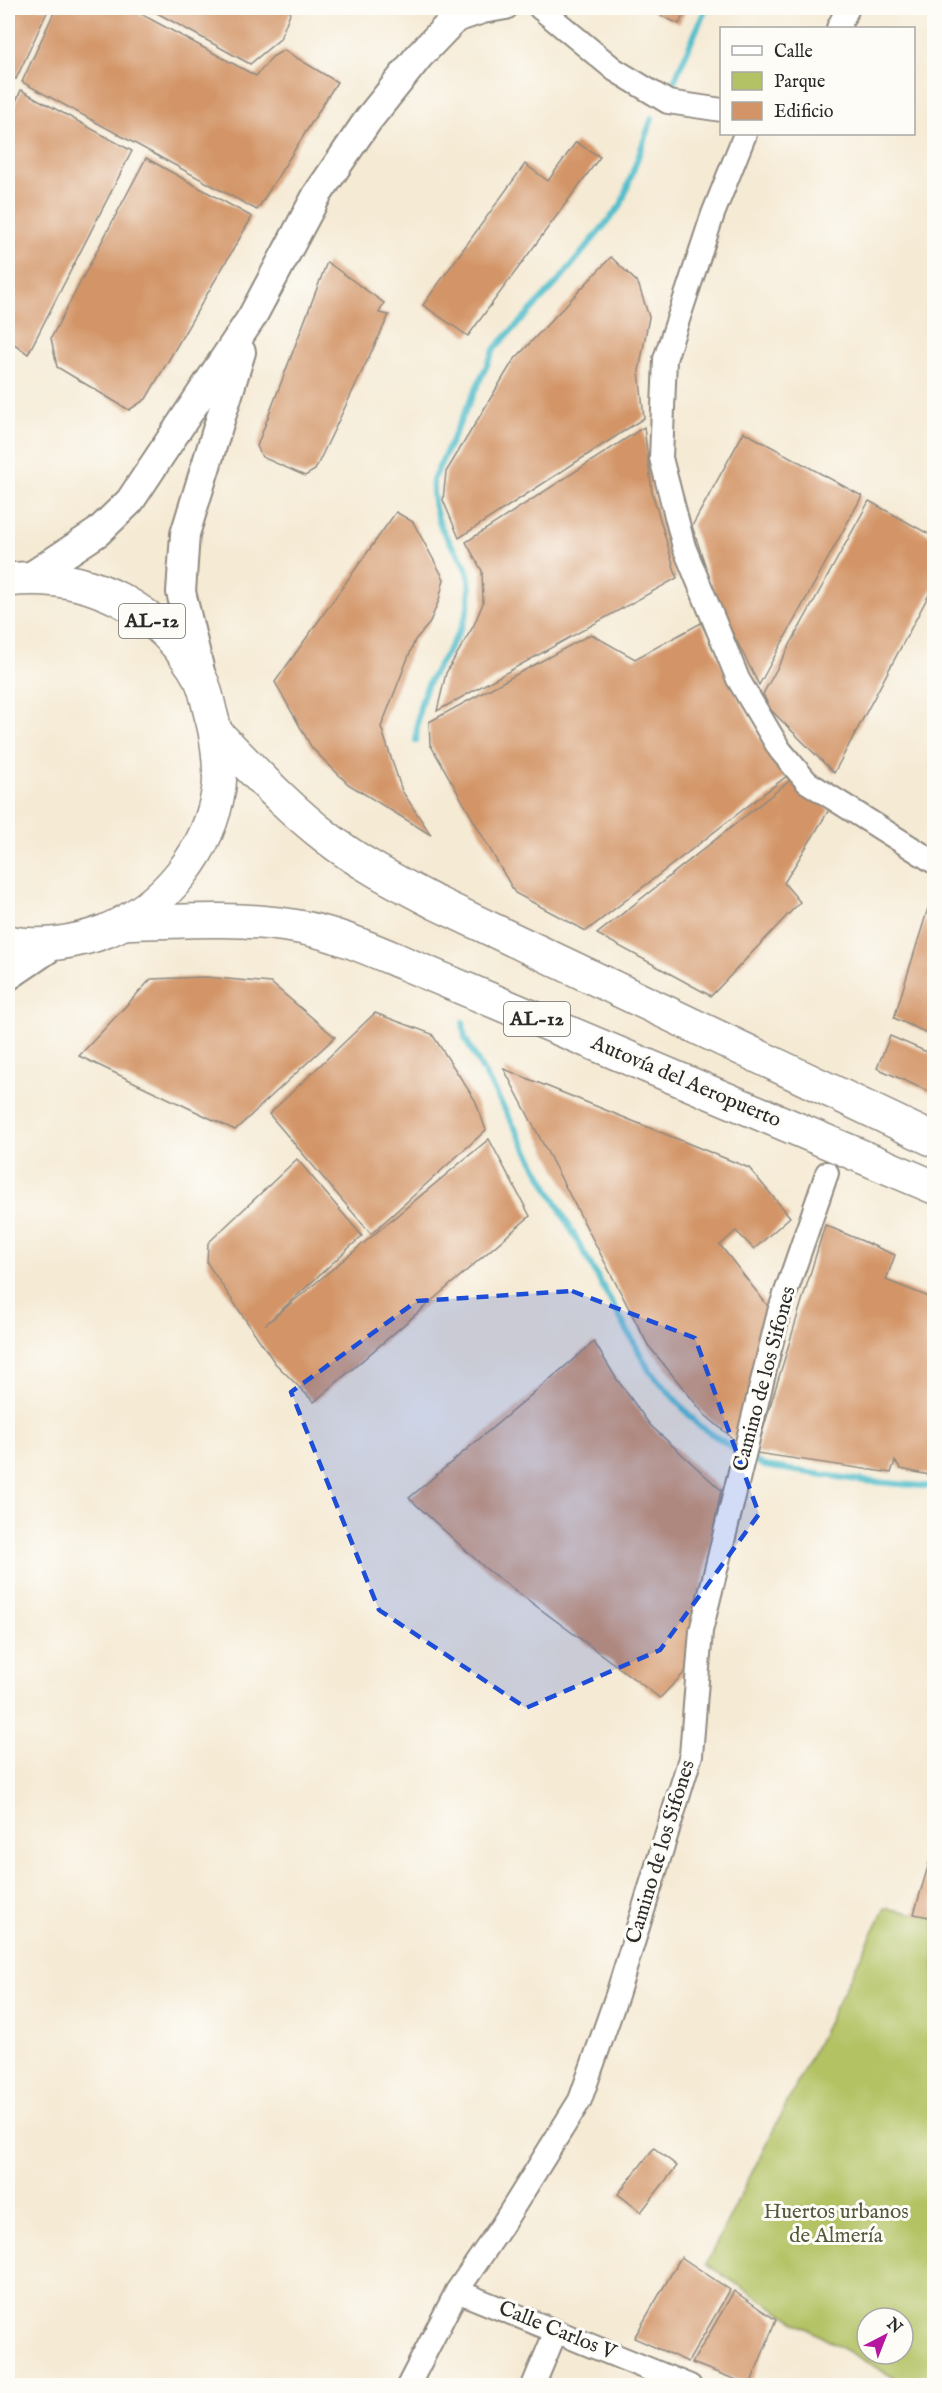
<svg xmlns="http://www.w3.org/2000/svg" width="942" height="2393" viewBox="0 0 942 2393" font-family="'IM FELL English',serif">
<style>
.green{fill:#b3c264;stroke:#6f7648;stroke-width:1.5;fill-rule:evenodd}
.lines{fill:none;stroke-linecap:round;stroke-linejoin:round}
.stream{stroke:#51bdcb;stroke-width:6}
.building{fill:#d39568}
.minor-casing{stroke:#908a80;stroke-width:26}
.tertiary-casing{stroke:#908a80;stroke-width:32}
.trunk-casing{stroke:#908a80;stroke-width:36}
.motorway-casing{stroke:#908a80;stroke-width:36}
.minor{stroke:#fff;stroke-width:22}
.tertiary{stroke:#fff;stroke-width:28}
.trunk{stroke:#fff;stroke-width:33}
.motorway{stroke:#fff;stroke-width:33}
.marked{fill:#1d4ed8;fill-opacity:0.2;stroke:#1d4ed8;stroke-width:4.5;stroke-dasharray:12 8;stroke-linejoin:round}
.labels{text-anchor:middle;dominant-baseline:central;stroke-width:6;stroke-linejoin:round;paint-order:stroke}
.shield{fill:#fdfcf7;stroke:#6a6a68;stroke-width:1.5}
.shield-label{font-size:20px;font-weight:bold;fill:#2b2b2b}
.street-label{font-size:21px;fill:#2b2b2b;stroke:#fdfcf7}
.park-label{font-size:21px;fill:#54583c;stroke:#fdfcf7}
</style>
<rect width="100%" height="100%" fill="#fdfcf7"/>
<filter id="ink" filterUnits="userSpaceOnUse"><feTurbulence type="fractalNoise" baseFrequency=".0167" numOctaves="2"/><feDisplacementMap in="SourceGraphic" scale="12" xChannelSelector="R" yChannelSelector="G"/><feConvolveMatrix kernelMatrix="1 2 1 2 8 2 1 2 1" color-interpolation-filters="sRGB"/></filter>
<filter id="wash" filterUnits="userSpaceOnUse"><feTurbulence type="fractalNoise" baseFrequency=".008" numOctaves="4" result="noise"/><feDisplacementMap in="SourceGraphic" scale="24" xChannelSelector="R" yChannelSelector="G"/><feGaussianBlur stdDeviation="1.35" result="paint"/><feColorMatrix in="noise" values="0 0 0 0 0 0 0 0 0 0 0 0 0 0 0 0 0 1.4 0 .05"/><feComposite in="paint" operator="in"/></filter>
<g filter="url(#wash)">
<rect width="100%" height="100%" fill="#f5ead4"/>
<path class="green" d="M885,1908L934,1917V2385H907L799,2324L706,2264ZM867,2318H903V2354H867Z"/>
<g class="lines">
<g class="stream">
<polyline points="672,86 706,8"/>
<path d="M416,741C417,720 419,702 429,682C442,656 466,631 469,600C473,562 457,558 442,529C435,513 432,497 433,480L495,348L557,283L621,205L652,118"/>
<polyline points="463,1022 465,1038 649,1370 698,1425 739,1452"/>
<polyline points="748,1457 764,1466 864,1481 934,1487"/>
</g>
</g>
<g id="blocks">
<g class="building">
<polygon points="8,8 49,8 16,79 8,75"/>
<polygon points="56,8 130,8 256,76 272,57 284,50 337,82 257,210 22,82"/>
<polygon points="148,8 292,8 280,39 250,64"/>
<polygon points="655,8 687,8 679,24 653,12"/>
<polygon points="21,90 132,151 28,354 8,339 8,120"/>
<polygon points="576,142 600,157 468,336 423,305 525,164 548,181"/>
<polygon points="146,158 252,217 146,399 129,410 57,367 51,338"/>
<polygon points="611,257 638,283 649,317 639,371 644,418 459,538 443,500 446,472 513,361"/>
<polygon points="327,262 384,303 379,313 389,315 315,470 305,476 262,457 257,446"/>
<polygon points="644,427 652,492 677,578 437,711 446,673 474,625 483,603 482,571 466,542"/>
<polygon points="744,432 862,496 759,685 719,606 692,526"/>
<polygon points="869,501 934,537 934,585 834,773 771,710 763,694"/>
<polygon points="396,512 413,522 444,579 439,600 429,624 415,640 381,727 402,791 431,835 348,784 312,748 275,682"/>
<polygon points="701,623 760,740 788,775 586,931 515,893 430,744 429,722 591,634 635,659"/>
<polygon points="793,778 803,789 829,810 784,883 800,902 711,996 597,934"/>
<polygon points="934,889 934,1036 894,1018"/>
<polygon points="205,977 271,983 335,1037 235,1130 79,1056 151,979"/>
<polygon points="375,1013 432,1034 475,1100 486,1130 371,1234 269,1114"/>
<polygon points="890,1036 934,1055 934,1094 877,1068"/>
<polygon points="504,1069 749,1168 790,1217 754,1249 736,1231 720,1245 771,1310 737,1442 705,1415 648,1345"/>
<polygon points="489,1139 530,1216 314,1402 275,1363 207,1263 208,1243 297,1159 362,1236 265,1325"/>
<polygon points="825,1225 895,1255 886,1280 934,1299 934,1476 901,1469 895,1461 891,1473 756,1453"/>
<polygon points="594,1342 616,1378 650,1425 721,1490 686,1671 660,1698 485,1568 409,1498"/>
<polygon points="934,1846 934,1918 914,1914"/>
<polygon points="654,2148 677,2166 641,2212 618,2194"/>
<polygon points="681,2257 730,2290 688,2362 634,2338"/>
<polygon points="734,2291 776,2320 750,2385 692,2363"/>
</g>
</g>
</g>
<g filter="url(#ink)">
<use href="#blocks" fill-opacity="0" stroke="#908a80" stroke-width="1.5"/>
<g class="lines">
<g class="minor-casing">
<g id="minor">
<polyline points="540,8 615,70 668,102 722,110"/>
<polyline points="450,23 483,12 506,8"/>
<polyline points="838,28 848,8"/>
<polyline points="745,134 713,214 665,359 661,458 684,547 738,679 780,750 807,782 934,862"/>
<polyline points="457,2291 690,2386"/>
<polyline points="408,2386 457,2291 501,2227 580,2100 617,1995 691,1755 701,1631 779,1312 827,1173"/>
<polyline points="533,2386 556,2331"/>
</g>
</g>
<g class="tertiary-casing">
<g id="tertiary">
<polyline points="30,577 98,532 130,501 252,317 317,195 368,120 419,56 465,8"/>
<polyline points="201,676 181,592 185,534 241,352"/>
<polyline points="8,976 55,944"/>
</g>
</g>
<g class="trunk-casing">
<path id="trunk" d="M8,580C88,570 162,609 201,680C206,690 208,704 211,715C217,735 221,766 219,787C210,851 165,906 106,931C78,942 37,949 8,942"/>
</g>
<g class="motorway-casing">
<g id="motorway">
<path d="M216,733C251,768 286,806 326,837C359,863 398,883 436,903L934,1140"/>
<path d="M123,923C180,921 237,917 293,926C333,932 370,949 406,964L934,1187"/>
</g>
</g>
<use href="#minor" class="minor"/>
<use href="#tertiary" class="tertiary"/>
<use href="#trunk" class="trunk"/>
<use href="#motorway" class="motorway"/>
</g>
</g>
<path class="marked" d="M572,1291L695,1338L759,1514L660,1650L526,1708L379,1610L291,1392L417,1301Z"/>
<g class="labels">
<g class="shield">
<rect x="119" y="604" width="66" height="34" rx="4.5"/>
<rect x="504" y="1002" width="66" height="34" rx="4.5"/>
</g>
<g class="shield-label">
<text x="152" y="621">AL-12</text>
<text x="537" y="1019">AL-12</text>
</g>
<g class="street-label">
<text transform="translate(686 1082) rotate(23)">Autovía del Aeropuerto</text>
<text transform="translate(765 1379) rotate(-75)">Camino de los Sifones</text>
<text transform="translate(661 1852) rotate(-73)">Camino de los Sifones</text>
<text transform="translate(557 2331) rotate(22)">Calle Carlos V</text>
</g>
<g class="park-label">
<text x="836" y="2212">Huertos urbanos<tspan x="836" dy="24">de Almería</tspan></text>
</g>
</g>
<rect width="942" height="2393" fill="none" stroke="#fdfcf7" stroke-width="30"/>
<rect x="720" y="27" width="195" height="108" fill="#fdfcf7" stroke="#a9a8a5" stroke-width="1.5"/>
<rect x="732" y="46" width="30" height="9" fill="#ffffff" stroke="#a9a8a5" stroke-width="1.5"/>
<text x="774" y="57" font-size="18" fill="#2b2b2b">Calle</text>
<rect x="732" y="72" width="30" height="18" fill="#b3c264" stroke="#a9a8a5" stroke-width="1.5"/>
<text x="774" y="87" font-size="18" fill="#2b2b2b">Parque</text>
<rect x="732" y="102" width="30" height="18" fill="#d39568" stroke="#a9a8a5" stroke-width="1.5"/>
<text x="774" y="117" font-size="18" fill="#2b2b2b">Edificio</text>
<g transform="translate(885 2336) rotate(42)"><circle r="28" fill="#fdfcf7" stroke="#a9a8a5" stroke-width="1.5"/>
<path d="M0-4.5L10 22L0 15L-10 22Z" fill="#b5179e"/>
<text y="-9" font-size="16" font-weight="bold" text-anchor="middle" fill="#2b2b2b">N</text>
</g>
</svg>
